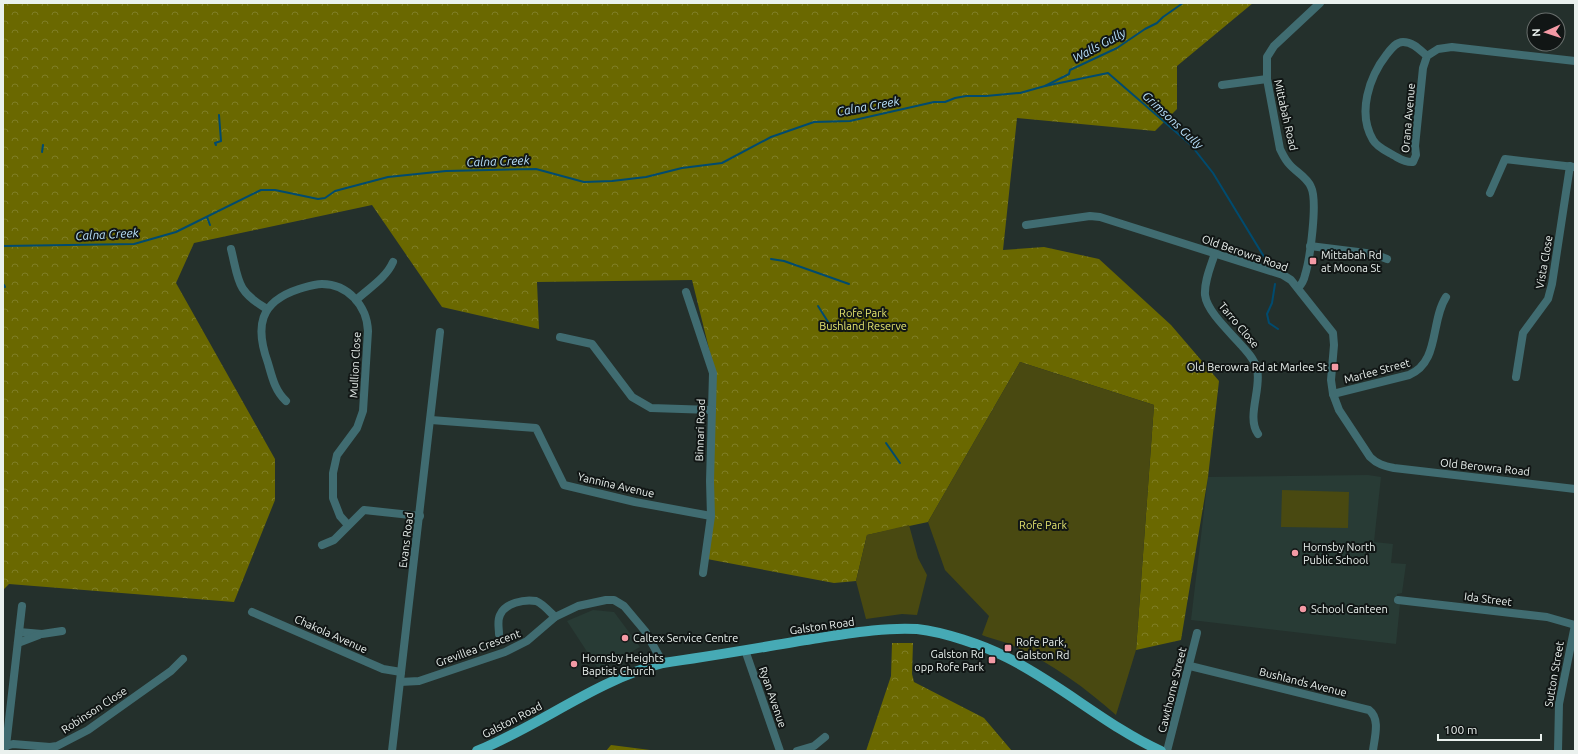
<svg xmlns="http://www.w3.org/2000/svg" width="1578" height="754" viewBox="0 0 1578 754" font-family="Ubuntu,sans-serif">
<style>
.built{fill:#283b35}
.forest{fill:url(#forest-crowns)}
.park{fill:#494911}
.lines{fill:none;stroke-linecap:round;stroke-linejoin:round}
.stream{stroke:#004b6f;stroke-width:2}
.minor{stroke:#406c71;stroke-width:8}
.primary{stroke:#46aab5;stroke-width:10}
.poi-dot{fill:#f49aa5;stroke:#111615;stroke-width:1.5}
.labels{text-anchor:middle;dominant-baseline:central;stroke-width:4;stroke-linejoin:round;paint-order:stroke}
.street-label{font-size:11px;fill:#eaf1ee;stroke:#111615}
.poi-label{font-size:11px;fill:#eaf1ee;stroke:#111615;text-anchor:start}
.park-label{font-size:11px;fill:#e3e36e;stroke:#111615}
.water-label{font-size:12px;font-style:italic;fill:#b9e1fc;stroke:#111615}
</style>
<defs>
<pattern id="forest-crowns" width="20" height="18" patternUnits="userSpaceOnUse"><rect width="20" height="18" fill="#6a6800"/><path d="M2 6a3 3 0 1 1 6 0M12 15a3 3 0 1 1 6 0" fill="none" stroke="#7f7e26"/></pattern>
</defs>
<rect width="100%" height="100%" fill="#24302c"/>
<g class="built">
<polygon points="1368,475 1381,477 1374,542 1393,544 1391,563 1406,564 1402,593 1397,594 1398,604 1400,604 1396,644 1191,620 1208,477"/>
<polygon points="593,610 614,612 640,647 599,670 567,621"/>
</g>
<g class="forest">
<polygon points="3,3 1253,3 1177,66 1177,109 1155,131 1017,118 1003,250 1044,247 1099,259 1171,325 1219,381 1208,477 1181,640 1136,650 1154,405 1020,362 928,522 867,535 856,581 834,583 707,559 715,373 692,280 537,282 539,329 442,307 372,205 194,243 176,283 275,459 275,500 234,602 9,584 3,590"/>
<polygon points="892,643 913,643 912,674 914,682 984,718 1012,751 866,751 891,676"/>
<polygon points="611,745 658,751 606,751"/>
</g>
<g class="park">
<path d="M1020,362L1154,405L1136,650L1116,715C1086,688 1051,663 1014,646C1004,641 992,639 982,635L989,616L945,570L928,522Z"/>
<polygon points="1282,490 1349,492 1348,528 1281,527"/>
<polygon points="909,525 918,558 927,575 917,615 902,614 866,619 856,581 867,535"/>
</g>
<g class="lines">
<g class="stream">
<polyline points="1045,86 1108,73 1191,145 1213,173 1266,260"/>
<polyline points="1020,93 1045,86 1069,74 1070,70 1117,48 1145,29 1157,23 1163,17 1183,3"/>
<polyline points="216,145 215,143 221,141 219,115"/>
<polyline points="42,152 43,145"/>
<polyline points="207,217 210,225"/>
<polyline points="3,246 134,244 176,232 261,190 275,190 318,199 325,198 335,191 388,177 446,171 536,169 584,182 612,181 646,177 682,168 722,163 771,137 814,122 850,121 934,102 945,102 955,98 966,96 986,96 1019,93"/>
<polyline points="771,259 784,261 849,284"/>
<polyline points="1275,284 1272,303 1267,314 1269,323 1278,329"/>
<polyline points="4,285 5,287"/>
<polyline points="818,306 830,325"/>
<polyline points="886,443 900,463"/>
</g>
<g class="minor">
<path d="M1427,56C1420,50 1413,42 1403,42C1396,42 1391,49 1387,54C1369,77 1357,113 1373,140C1377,147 1386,151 1393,155C1399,158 1405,163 1413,162L1416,155L1415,146L1423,68L1427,56L1438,49L1452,47L1575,61"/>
<polyline points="1222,85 1267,79"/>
<polyline points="1490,193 1505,159 1574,167"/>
<path d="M1026,225L1090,216L1100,217L1283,275L1291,280L1333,333L1334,345L1331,380L1333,394L1339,410L1370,457C1377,464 1384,466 1394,468L1575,489"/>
<polyline points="1310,246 1374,254 1387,259"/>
<path d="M231,249C239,281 236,291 267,309"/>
<path d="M1215,253C1211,266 1204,281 1205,295C1207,312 1231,333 1242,346C1248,353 1255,360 1257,369C1262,388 1246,417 1258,434"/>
<path d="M1298,288C1302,284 1304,280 1305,275C1310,259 1318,201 1311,187C1307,177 1296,172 1290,165C1285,160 1283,155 1280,149L1267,79V57L1274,46L1320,3"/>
<polyline points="686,292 713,373 710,481 711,516 703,573"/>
<path d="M356,300C369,288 386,278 393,262"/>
<polyline points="560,337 592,344 632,397 651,408 712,410"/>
<polyline points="1516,377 1523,333 1548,299 1552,284 1570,166"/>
<path d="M1333,394L1409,375C1440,362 1430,322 1446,297"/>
<path d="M286,401C275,391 272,377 268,363C255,327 259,302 299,289C306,287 314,284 322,284C348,284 367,306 368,331L363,411L357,428L337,455L333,473V498L340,516L348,525"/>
<polyline points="431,420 536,428 564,485 635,502 711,516"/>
<polyline points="322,545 334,540 364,510 420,516"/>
<polyline points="1398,600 1547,617 1575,625"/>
<polyline points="252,612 383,669 401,672"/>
<polyline points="19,632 42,634 62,631"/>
<path d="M499,634C499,628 497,621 500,615C505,603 524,599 536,601C542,603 550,612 555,617"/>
<polyline points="18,643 39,635"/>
<polyline points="745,650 780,751"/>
<path d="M1190,666L1369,710C1381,719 1374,739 1373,751"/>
<polyline points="400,682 419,681 505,652 527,641 555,617 578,606 606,600 614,600 624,606 645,631 663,663"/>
<polyline points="6,746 13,744 50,747 57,746 88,730 171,671 183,659"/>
<polyline points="3,751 6,746 22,606"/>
<polyline points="392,751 440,332"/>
<polyline points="797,751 814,746 825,737"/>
<polyline points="1167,751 1197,633"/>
<polyline points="1558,751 1559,704 1575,625"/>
</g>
<path class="primary" d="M477,751C541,725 596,680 663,663C713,656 763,647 812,639C846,634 883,627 917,629C944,632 983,645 1006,657C1061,684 1106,726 1161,751"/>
</g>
<g class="poi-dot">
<rect x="1309" y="257" width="8" height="8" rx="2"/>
<rect x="1331" y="363" width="8" height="8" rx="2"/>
<circle cx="1295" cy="553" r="4"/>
<circle cx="1303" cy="609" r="4"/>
<circle cx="625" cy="638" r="4"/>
<rect x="1004" y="644" width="8" height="8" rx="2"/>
<rect x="988" y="656" width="8" height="8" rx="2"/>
<circle cx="574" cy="664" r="4"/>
</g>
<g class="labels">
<g class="street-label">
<text transform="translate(1286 115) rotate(77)">Mittabah Road</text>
<text transform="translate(1408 118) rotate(-85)">Orana Avenue</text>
<text transform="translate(1245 253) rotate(19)">Old Berowra Road</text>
<text transform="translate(1544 262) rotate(-80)">Vista Close</text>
<text transform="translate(1239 325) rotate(50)">Tarro Close</text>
<text transform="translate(355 365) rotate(-87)">Mullion Close</text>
<text transform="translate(1377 371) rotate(-15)">Marlee Street</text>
<text transform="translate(700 430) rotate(-88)">Binnari Road</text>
<text transform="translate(1485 467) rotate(6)">Old Berowra Road</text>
<text transform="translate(616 485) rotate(13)">Yannina Avenue</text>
<text transform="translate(406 540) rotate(-83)">Evans Road</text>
<text transform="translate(1488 599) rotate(7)">Ida Street</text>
<text transform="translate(822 626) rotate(-8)">Galston Road</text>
<text transform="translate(331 634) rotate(24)">Chakola Avenue</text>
<text transform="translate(478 648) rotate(-20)">Grevillea Crescent</text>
<text transform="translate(1554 674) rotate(-80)">Sutton Street</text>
<text transform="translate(1303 682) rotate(14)">Bushlands Avenue</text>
<text transform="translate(1172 690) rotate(-76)">Cawthorne Street</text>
<text transform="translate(773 697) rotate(71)">Ryan Avenue</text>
<text transform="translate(94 710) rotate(-33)">Robinson Close</text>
<text transform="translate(512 720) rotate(-27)">Galston Road</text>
</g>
<g class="poi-label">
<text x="1321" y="255">Mittabah Rd<tspan x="1321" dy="13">at Moona St</tspan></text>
<text x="1327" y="367" text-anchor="end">Old Berowra Rd at Marlee St</text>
<text x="1303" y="547">Hornsby North<tspan x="1303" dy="13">Public School</tspan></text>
<text x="1311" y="609">School Canteen</text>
<text x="633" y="638">Caltex Service Centre</text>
<text x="1016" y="642">Rofe Park,<tspan x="1016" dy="13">Galston Rd</tspan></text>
<text x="984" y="654" text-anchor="end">Galston Rd<tspan x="984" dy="13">opp Rofe Park</tspan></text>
<text x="582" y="658">Hornsby Heights<tspan x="582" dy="13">Baptist Church</tspan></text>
</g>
<g class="park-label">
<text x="863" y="313">Rofe Park<tspan x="863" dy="13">Bushland Reserve</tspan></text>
<text x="1043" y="525">Rofe Park</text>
</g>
<g class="water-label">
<text transform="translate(1099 45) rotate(-28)">Walls Gully</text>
<text transform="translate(868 106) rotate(-10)">Calna Creek</text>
<text transform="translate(1173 120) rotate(43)">Grimsons Gully</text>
<text transform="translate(498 161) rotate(-2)">Calna Creek</text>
<text transform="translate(107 234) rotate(-3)">Calna Creek</text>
</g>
</g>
<rect width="1578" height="754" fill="none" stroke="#eaf1ee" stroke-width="8"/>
<g transform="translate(1546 32) rotate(267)"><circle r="19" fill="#111615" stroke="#686e6c"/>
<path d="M0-3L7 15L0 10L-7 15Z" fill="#f49aa5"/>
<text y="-6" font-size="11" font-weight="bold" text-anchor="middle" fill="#eaf1ee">N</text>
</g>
<path d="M1438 734v6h103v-6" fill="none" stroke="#eaf1ee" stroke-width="2"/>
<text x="1444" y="734" font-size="12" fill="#eaf1ee" stroke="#111615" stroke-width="3" paint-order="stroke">100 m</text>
</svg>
